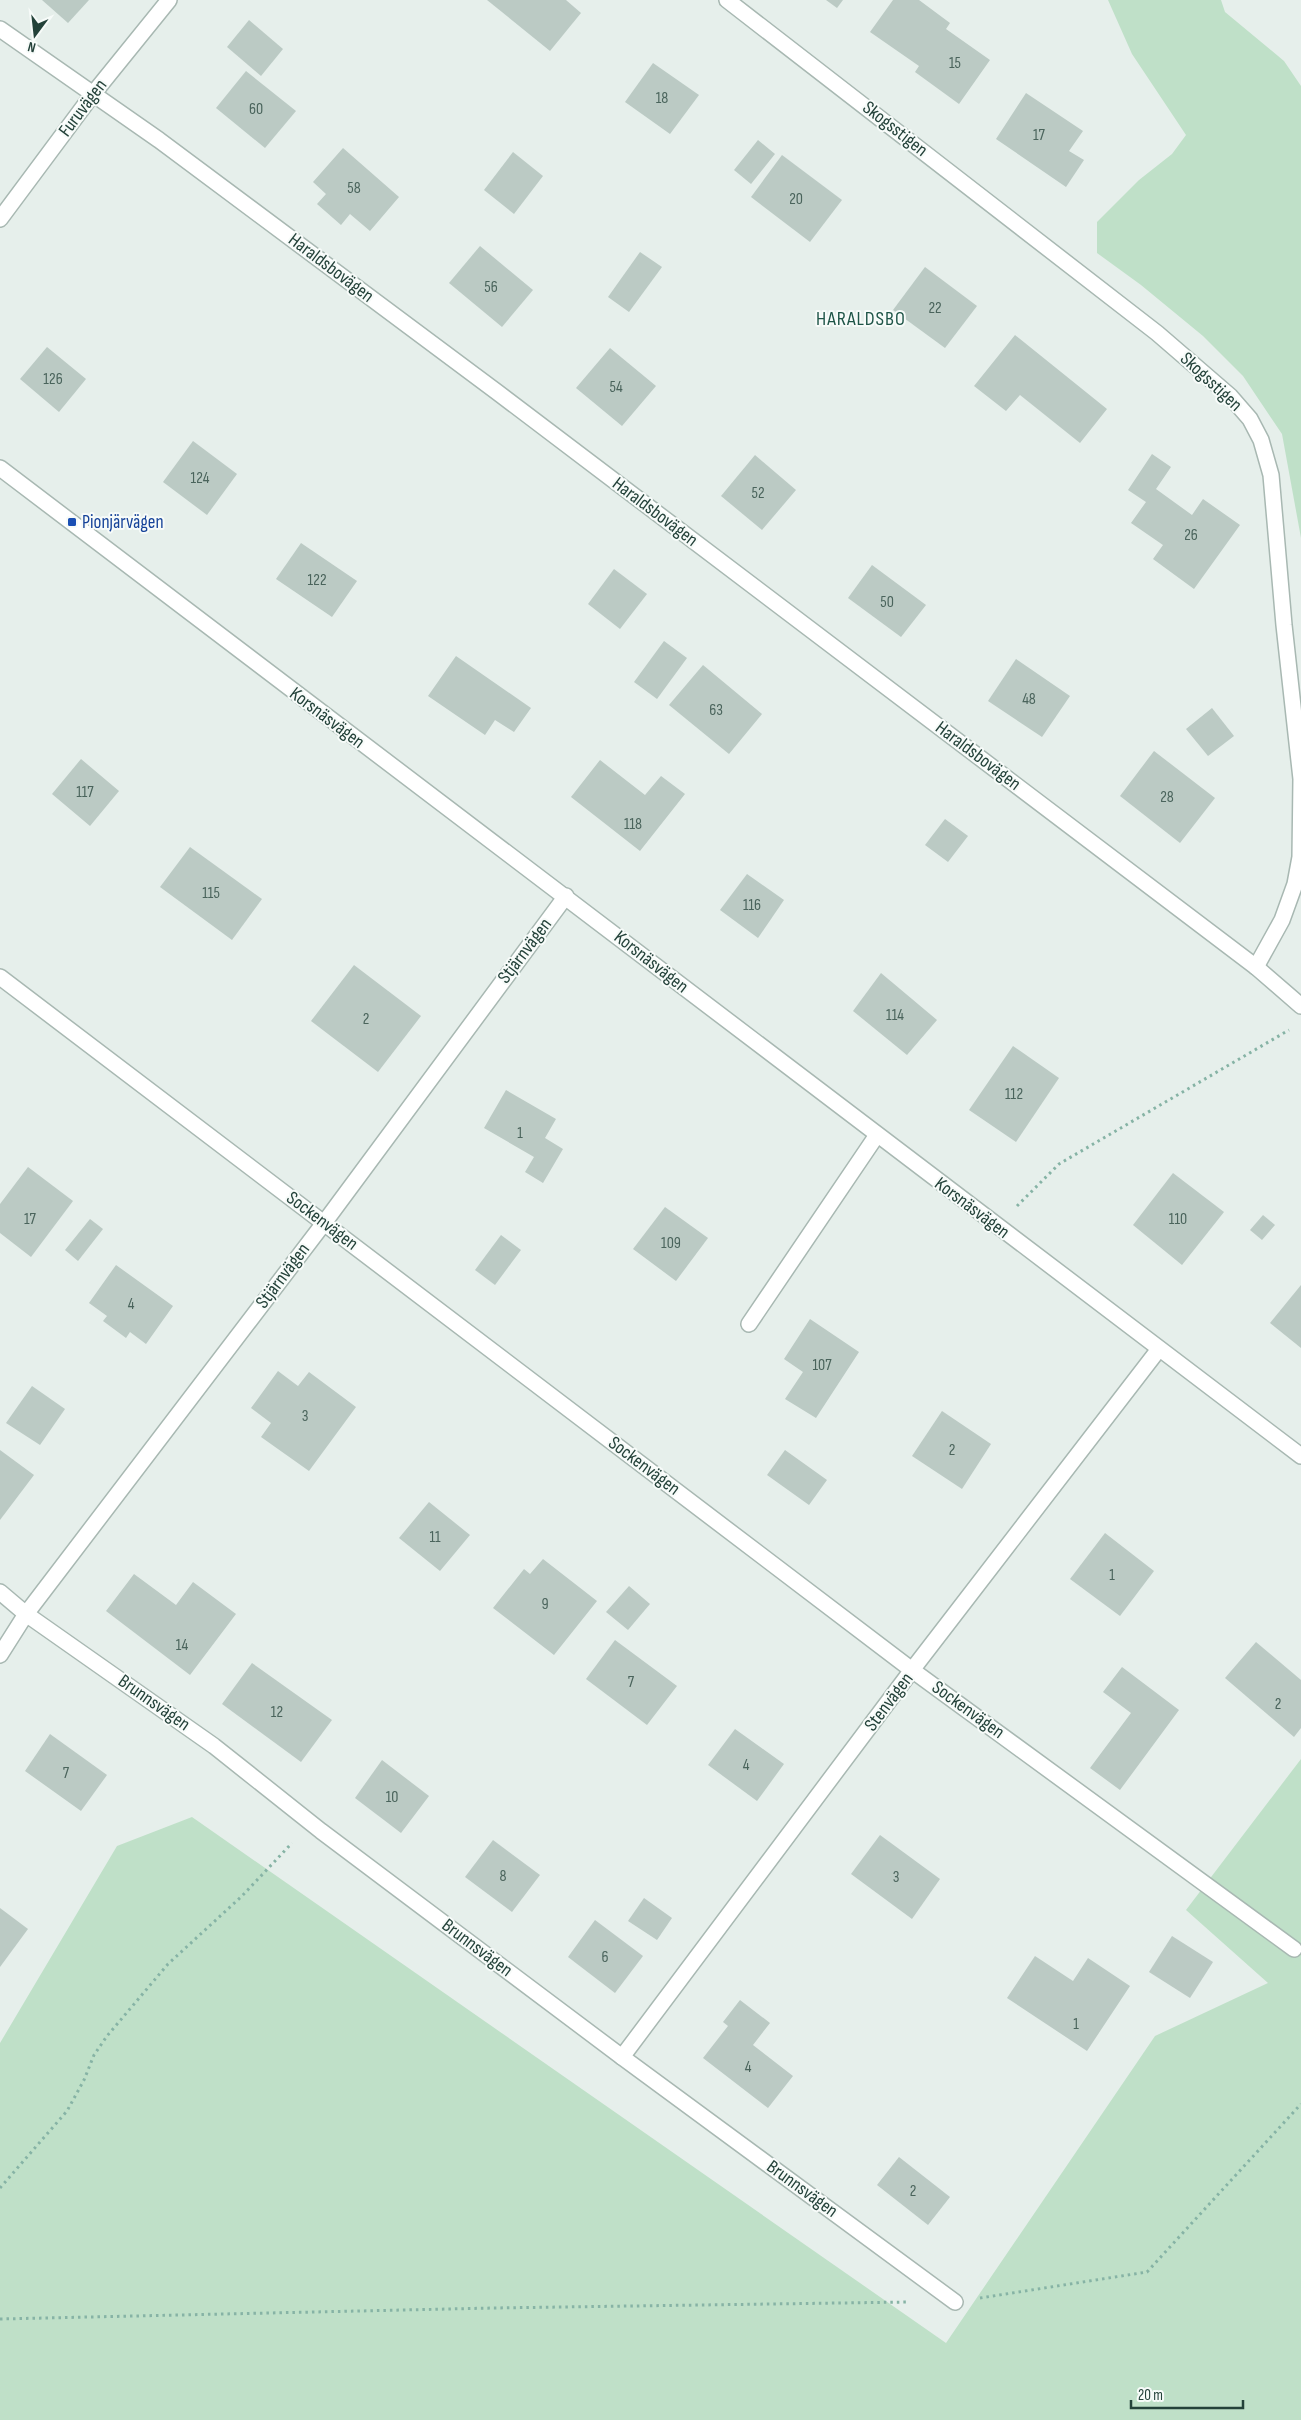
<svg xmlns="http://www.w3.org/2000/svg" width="1301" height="2420" viewBox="0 0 1301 2420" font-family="'Sofia Sans Condensed',sans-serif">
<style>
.green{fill:#bfe0c8}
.building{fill:#bbcac4}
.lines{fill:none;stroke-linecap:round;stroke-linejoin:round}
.service-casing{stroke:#a8b8b2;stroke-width:18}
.minor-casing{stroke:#a8b8b2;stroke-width:18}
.tertiary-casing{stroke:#a8b8b2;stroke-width:18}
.path{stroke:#86b3a5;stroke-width:3;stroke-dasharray:2.5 4;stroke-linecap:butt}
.service{stroke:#fff;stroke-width:15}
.minor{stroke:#fff;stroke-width:15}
.tertiary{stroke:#fff;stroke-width:15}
.transit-dot{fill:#1a4fb4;stroke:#f7fbf9;stroke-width:2}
.labels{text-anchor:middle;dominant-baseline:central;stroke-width:4;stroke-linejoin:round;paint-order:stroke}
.number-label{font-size:16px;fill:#4a645c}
.street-label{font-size:19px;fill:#24423a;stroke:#f7fbf9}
.transit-label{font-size:19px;fill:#164399;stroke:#f7fbf9;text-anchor:start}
.neighbourhood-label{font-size:20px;letter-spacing:1px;fill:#1f5548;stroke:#f7fbf9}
</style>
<rect width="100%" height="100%" fill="#e6efeb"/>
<g class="green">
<polygon points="1108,0 1221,0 1225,12 1284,61 1301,86 1301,538 1282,434 1243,376 1203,336 1141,285 1097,253 1097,222 1139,180 1172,154 1186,135 1132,54"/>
<polygon points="1301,1759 1301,2420 0,2420 0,2043 117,1846 192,1817 946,2343 1155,2036 1268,1983 1186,1910"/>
</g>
<g class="building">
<polygon points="42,0 89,0 68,23"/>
<polygon points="487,0 566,0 581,13 550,51"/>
<polygon points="826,0 843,0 837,8"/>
<polygon points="893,0 919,0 950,23 946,29 990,60 959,104 915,72 919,66 870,32"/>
<polygon points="249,20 283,49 261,76 227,47"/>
<polygon points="653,63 699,95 670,134 625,102"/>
<polygon points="246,71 296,111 265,148 216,108"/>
<polygon points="1026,93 1083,131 1069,151 1084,160 1066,187 996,139"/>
<polygon points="758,140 775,154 751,184 734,170"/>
<polygon points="343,148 399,197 370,231 350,214 341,225 317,204 326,194 313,182"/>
<polygon points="513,152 543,176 514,214 484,190"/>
<polygon points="782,155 842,200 810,242 751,197"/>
<polygon points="480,246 533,290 502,327 449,283"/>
<polygon points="640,252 662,267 629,312 608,297"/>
<polygon points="925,267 977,306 945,348 893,310"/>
<polygon points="1015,335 1107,409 1080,443 1020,395 1006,411 974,386"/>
<polygon points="47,347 86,379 59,412 20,379"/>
<polygon points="610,348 656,386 622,426 576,388"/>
<polygon points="193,441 237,474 207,515 163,482"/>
<polygon points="1152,454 1171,467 1156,489 1192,515 1203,499 1240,525 1194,589 1153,559 1163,545 1131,523 1146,502 1128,490"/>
<polygon points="755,455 796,490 762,530 721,496"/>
<polygon points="301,543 357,581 332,617 276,579"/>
<polygon points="872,565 926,605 901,637 848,598"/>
<polygon points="614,569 647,594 620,629 588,604"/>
<polygon points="664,641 687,658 657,699 634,682"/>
<polygon points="456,656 531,708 514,732 495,720 485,735 428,696"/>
<polygon points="1016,659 1070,696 1042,737 988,701"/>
<polygon points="703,665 762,714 729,754 669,705"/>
<polygon points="1212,708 1234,736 1208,756 1186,729"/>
<polygon points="1154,751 1215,798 1180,843 1120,796"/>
<polygon points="81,759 119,791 90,826 52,794"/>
<polygon points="600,760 645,795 661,776 685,794 640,851 571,797"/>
<polygon points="945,819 968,836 948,862 925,845"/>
<polygon points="190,847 262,899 232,940 160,887"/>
<polygon points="747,874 784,900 758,938 720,910"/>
<polygon points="354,965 421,1016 378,1072 311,1021"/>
<polygon points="881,973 937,1020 907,1055 853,1011"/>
<polygon points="1013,1046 1059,1078 1016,1142 969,1110"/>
<polygon points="506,1090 556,1119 545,1138 563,1149 543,1183 525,1172 534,1157 484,1128"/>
<polygon points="28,1167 73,1201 31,1257 0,1233 0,1204"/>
<polygon points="1173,1173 1224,1212 1182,1265 1133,1225"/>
<polygon points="665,1207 708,1238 676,1281 633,1249"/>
<polygon points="1263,1215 1275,1225 1262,1240 1250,1230"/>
<polygon points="90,1219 103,1229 78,1261 65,1250"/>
<polygon points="501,1235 521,1250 495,1285 475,1270"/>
<polygon points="116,1265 173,1306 146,1344 130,1332 126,1338 103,1321 107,1316 89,1303"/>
<polygon points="1301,1285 1301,1348 1270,1323"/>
<polygon points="810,1319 859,1352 816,1418 785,1399 803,1372 784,1359"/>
<polygon points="278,1371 298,1386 309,1372 356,1407 309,1471 261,1437 271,1423 251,1408"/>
<polygon points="32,1386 65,1409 40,1445 6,1423"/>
<polygon points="942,1411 991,1444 962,1489 912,1456"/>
<polygon points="0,1450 34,1475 0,1520"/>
<polygon points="785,1450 827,1480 809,1505 767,1475"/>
<polygon points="429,1502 470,1535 440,1571 399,1538"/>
<polygon points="1105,1533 1154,1571 1120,1616 1070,1579"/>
<polygon points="543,1559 597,1601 554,1655 493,1608 524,1569 530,1574"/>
<polygon points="134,1574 176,1605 193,1582 236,1614 190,1675 106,1611"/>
<polygon points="629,1586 650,1604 628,1630 606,1612"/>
<polygon points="615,1640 677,1686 647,1725 586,1679"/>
<polygon points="1256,1642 1301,1680 1301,1728 1294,1737 1225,1678"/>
<polygon points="252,1663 332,1720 301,1762 222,1704"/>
<polygon points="1122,1667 1179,1710 1120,1790 1090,1768 1131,1713 1103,1692"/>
<polygon points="735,1729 784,1764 757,1801 708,1765"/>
<polygon points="50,1734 107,1775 81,1811 25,1771"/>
<polygon points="382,1760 429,1796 401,1833 355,1798"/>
<polygon points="880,1835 940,1879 912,1919 851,1874"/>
<polygon points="493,1840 540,1875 512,1912 465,1877"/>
<polygon points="644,1898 672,1918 657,1940 628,1921"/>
<polygon points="0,1908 28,1929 0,1967"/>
<polygon points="595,1920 643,1956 615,1993 568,1957"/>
<polygon points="1172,1936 1213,1962 1190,1998 1149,1972"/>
<polygon points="1035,1956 1073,1981 1088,1958 1130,1986 1087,2051 1007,1998"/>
<polygon points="740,2000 770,2023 753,2045 793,2076 768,2108 703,2058 728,2026 723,2022"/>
<polygon points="899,2157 950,2197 928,2225 877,2185"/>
</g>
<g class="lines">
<g class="service-casing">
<polyline id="service" points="749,1324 877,1135"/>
</g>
<g class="minor-casing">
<g id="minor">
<polyline points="727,0 1157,333 1230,396 1250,419 1261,440 1271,475 1284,625 1301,779 1300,857 1295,884 1282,920 1256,967"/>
<polyline points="0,29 159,140 497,392 1256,967 1301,1006"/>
<polyline points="0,219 93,94 169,0"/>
<polyline points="0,977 912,1670 1294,1949"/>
<polyline points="0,1592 26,1614 214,1746 321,1831 622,2057 955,2302"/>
<polyline points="0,1655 26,1614 324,1223 566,896"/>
<polyline points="622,2057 912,1670 1159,1349"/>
</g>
</g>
<g class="tertiary-casing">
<polyline id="tertiary" points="0,468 1301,1456"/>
</g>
<g class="path">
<polyline points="1017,1206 1059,1164 1289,1030"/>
<polyline points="0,2188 67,2111 84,2080 94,2055 107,2036 168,1964 242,1896 292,1843"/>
<polyline points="980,2298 1147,2272 1301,2104"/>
<polyline points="0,2319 493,2308 909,2302"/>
</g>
<use href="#service" class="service"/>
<use href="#minor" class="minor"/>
<use href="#tertiary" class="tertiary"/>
</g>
<rect class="transit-dot" x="67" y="517" width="10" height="10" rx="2.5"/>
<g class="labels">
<g class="number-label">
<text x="955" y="63">15</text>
<text x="662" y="98">18</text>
<text x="256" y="109">60</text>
<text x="1039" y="135">17</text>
<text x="354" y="188">58</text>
<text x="796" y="199">20</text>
<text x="491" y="287">56</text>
<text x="935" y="308">22</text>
<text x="53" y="379">126</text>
<text x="616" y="387">54</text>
<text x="200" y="478">124</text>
<text x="758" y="493">52</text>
<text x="1191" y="535">26</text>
<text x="317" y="580">122</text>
<text x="887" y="602">50</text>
<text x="1029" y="699">48</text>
<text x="716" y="710">63</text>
<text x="85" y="792">117</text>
<text x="1167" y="797">28</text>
<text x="633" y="824">118</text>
<text x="211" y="893">115</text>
<text x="752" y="905">116</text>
<text x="895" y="1015">114</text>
<text x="366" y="1019">2</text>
<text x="1014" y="1094">112</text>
<text x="520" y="1133">1</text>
<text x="30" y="1219">17</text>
<text x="1178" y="1219">110</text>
<text x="671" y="1243">109</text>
<text x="131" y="1304">4</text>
<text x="822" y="1365">107</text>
<text x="305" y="1416">3</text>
<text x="952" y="1450">2</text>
<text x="435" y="1537">11</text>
<text x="1112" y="1575">1</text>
<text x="545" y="1604">9</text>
<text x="182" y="1645">14</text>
<text x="631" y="1682">7</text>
<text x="1278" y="1704">2</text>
<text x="277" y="1712">12</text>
<text x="746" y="1765">4</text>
<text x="66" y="1773">7</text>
<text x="392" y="1797">10</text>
<text x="503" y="1876">8</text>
<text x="896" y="1877">3</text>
<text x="605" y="1957">6</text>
<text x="1076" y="2024">1</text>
<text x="748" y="2067">4</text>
<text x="913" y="2191">2</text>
</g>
<g class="street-label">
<text transform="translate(83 108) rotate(-53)">Furuvägen</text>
<text transform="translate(895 129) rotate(38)">Skogsstigen</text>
<text transform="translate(331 268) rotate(37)">Haraldsbovägen</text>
<text transform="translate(1211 382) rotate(43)">Skogsstigen</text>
<text transform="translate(655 512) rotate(37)">Haraldsbovägen</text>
<text transform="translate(327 718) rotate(37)">Korsnäsvägen</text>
<text transform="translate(978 756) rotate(37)">Haraldsbovägen</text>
<text transform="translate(525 951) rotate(-53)">Stjärnvägen</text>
<text transform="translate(651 962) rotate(38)">Korsnäsvägen</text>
<text transform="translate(972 1208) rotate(37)">Korsnäsvägen</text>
<text transform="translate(322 1221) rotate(37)">Sockenvägen</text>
<text transform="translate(283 1276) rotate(-53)">Stjärnvägen</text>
<text transform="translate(644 1466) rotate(37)">Sockenvägen</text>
<text transform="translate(889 1702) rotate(-53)">Stenvägen</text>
<text transform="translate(154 1703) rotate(35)">Brunnsvägen</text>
<text transform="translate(968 1710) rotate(36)">Sockenvägen</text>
<text transform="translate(477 1948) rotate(37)">Brunnsvägen</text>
<text transform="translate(802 2189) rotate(36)">Brunnsvägen</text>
</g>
<g class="transit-label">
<text x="82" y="522">Pionjärvägen</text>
</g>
<g class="neighbourhood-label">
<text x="861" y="319">HARALDSBO</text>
</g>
</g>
<g transform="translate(35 35) rotate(195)" stroke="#f7fbf9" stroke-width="4" paint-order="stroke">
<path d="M0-4L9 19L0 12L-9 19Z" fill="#24423a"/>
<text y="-8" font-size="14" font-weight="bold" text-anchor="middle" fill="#24423a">N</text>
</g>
<path d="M1131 2400v8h112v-8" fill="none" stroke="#24423a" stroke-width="2.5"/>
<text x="1138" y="2400" font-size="15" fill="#24423a" stroke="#f7fbf9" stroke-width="4" paint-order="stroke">20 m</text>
</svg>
